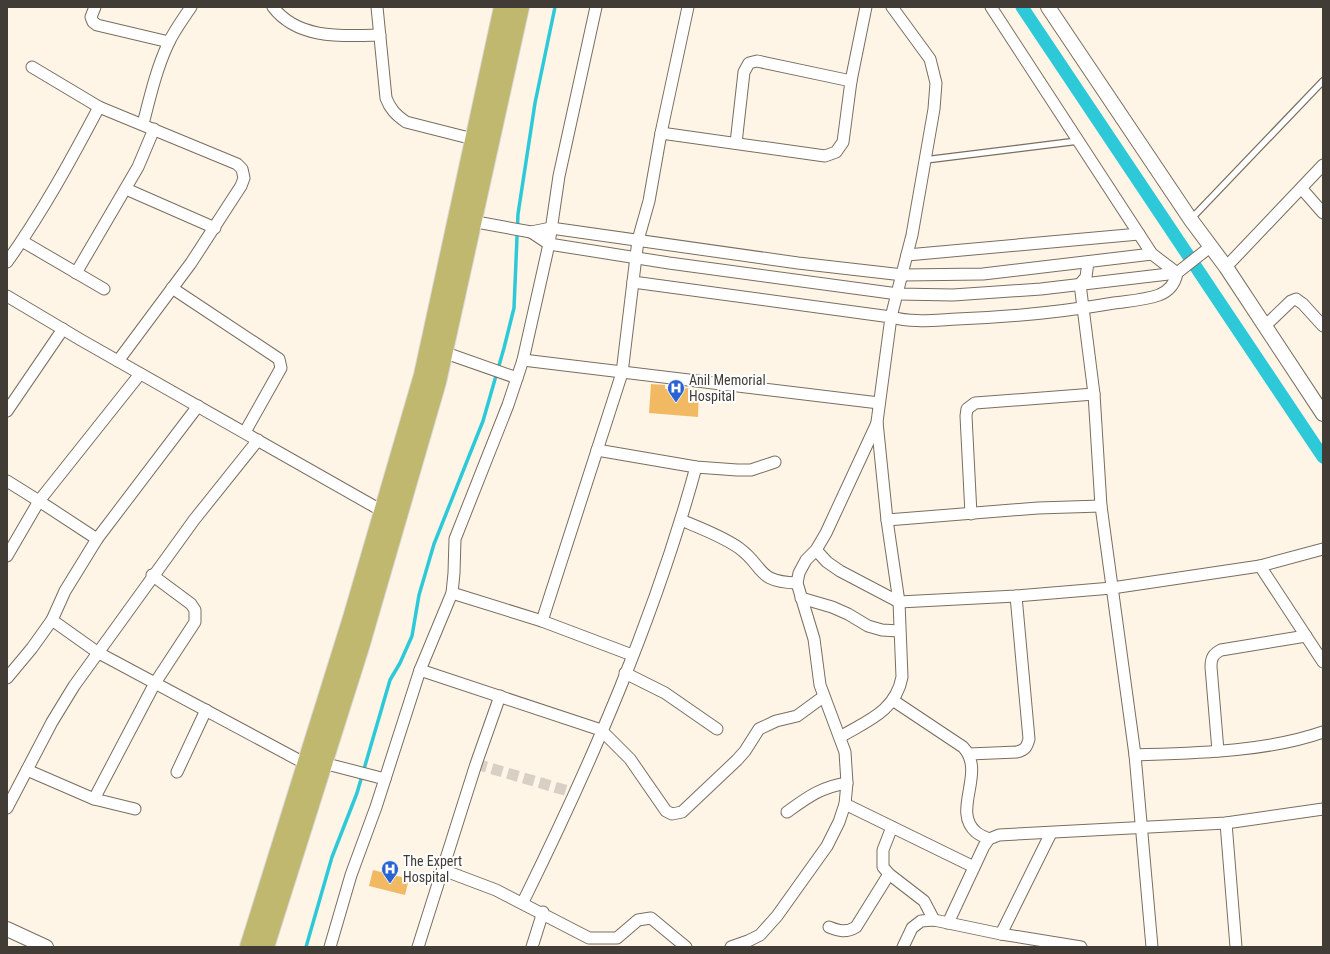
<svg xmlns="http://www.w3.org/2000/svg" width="1330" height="954" viewBox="0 0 1330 954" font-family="'Roboto Condensed',sans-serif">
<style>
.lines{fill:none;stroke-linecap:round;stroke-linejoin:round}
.stream{stroke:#2dc9d8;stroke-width:3.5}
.canal{stroke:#2dc9d8;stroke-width:13}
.building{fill:#f2b963}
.minor-tunnel{stroke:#d8d0c4;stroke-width:11;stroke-dasharray:11 5.5;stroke-linecap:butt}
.service-casing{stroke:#796e60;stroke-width:8}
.minor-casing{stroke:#796e60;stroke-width:13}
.tertiary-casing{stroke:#796e60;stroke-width:16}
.trunk-casing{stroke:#d9d8d7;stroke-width:20}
.service{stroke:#fff;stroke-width:5.5}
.minor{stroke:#fff;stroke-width:11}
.tertiary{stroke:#fff;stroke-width:14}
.trunk{stroke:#c0b86f;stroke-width:18}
.labels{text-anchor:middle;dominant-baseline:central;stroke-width:4;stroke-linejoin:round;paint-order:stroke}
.poi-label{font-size:14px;fill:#413c36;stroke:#fff;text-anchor:start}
</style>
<rect width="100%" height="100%" fill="#fef5e7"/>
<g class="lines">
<polyline class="stream" points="306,947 332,857 357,793 390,680 400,663 412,636 419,595 434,544 483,421 504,348 514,308 518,214 535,103 555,7"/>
<polyline class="canal" points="1022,7 1323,457"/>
</g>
<g class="building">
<polygon points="651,384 665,385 665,389 684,391 684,388 699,389 698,417 649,413"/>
<polygon points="373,870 409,879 405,895 369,886"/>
</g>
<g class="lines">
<polyline class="minor-tunnel" points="476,764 575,793"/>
<g class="service-casing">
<g id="service">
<polyline points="925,160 1078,141"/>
<polyline points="1191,219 1323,81"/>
</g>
</g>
<g class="minor-casing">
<g id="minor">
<polyline points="95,7 91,17 93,22 97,25 169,42"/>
<path d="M273,7C298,40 344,36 380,35"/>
<path d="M377,7L386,98C390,109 396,115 406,122L473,139"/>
<path d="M892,7L930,59L936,83L934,109L912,235L891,317C912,323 935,320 957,319C1010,317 1062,312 1114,303C1128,301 1145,300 1159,295C1169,291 1175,284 1177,273"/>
<polyline points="991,7 1152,254 1177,273"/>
<polyline points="32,67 99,107 237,164 242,169 244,178 241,186 191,263 118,361"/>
<path d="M143,124C150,97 156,70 168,44C174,31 183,19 191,7"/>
<polyline points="661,133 825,156 836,152 843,142 851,81 866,7"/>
<polyline points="736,143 744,72 749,63 757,61 851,81"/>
<polyline points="126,189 215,228"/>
<polyline points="1302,189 1323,213"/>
<polyline points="471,221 531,232 551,228 798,263 903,275 983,274 1152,254"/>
<polyline points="531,232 549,244 669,263 898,294 953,295 1041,289 1177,273 1210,247"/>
<polyline points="22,241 104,289"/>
<polyline points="907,255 1139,234"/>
<path d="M7,262C42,213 71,160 99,107"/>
<polyline points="1088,262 1086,277 1080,284 1094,394 1101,506 1135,755 1152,947"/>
<polyline points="1226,267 1323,165"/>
<polyline points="76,273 138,167 154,129"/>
<path d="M633,282L891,317L877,422L887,520L899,602L902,677C896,711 867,721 840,737"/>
<polyline points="172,288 279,359 281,368 245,432"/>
<polyline points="7,296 81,340 384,512"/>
<polyline points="1265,326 1291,301 1296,299 1303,304 1323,326"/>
<polyline points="443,352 517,378"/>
<polyline points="523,360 879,403"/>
<polyline points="7,411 63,329"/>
<polyline points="597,450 696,467 737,470 751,470 775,462"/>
<polyline points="7,481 39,501 140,374"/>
<polyline points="971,514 966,416 967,409 975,403 1094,394"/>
<path d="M681,520C700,528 722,536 739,548C765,567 756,582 797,583"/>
<polyline points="887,520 1038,508 1101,506"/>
<polyline points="97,539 198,406"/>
<polyline points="816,550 827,562 840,571 899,602 1016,596 1112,588 1260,566 1323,549"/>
<polyline points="7,556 39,501 97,539 65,591 52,620 32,648 7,678"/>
<polyline points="1260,566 1323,662"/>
<polyline points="452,593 542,621 632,655"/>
<polyline points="801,598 832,607 848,614 868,626 882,630 899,631"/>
<polyline points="52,620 97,652 306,764 323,763 385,779"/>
<polyline points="542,621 622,373 638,240 649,201 661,133 688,7"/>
<polyline points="420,670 601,730 630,759 666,811 672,814 682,812 737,760 745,751 759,729 776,721 797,716 823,697"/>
<polyline points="625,673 665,693 717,729"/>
<path d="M894,701L963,747C987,772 951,811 976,832C979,835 985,837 989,839"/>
<path d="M1218,751L1211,667C1211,658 1213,654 1221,650L1306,636"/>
<path d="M969,754L1017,752C1025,750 1027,747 1029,739L1016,596"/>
<path d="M1135,755C1194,753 1266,752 1323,732"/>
<polyline points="27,770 94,799 135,809"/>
<polyline points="177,772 206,710"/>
<polyline points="94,799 155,683 195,622 195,610 191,604 152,575"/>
<polyline points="845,804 974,867"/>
<polyline points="7,808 52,722 74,686 194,520 258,440"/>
<path d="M787,812C808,797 821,787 847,783"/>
<polyline points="1226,823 1236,947"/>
<polyline points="892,827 883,850 883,867 889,874 924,901 934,920"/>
<polyline points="443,870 496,890 589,938 617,938 638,920 651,918 686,947"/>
<path d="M523,902C592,762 655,617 696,467"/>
<polyline points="948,923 984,846 989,839 999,835 1226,823 1323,809"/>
<path d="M829,927C839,931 846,933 856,927L889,874"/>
<polyline points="1001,934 1051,833"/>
<polyline points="330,947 351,875 376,807 420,670 452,593 454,573 455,539 508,405 523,360 549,244 559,176 596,7"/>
<polyline points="418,947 476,764 500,696"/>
<polyline points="532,947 543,912"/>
<polyline points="731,947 748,941 760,935 777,916 827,846 839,822 845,804 847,783 845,752 820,685 814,639 797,583 799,573 806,560 816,550 826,533 877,423"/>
<polyline points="903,947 912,928 921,921 934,920 1001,934 1081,947"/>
</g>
</g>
<g class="tertiary-casing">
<g id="tertiary">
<polyline points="1048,7 1191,220 1226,267 1323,414"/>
<polyline points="7,929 46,947"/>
</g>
</g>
<g class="trunk-casing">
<g id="trunk">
<polyline points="249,947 352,618 423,375 503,7"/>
<polyline points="265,947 360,647 437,382 520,7"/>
</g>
</g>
<use href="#service" class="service"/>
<use href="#minor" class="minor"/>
<use href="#tertiary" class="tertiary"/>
<use href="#trunk" class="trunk"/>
</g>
<defs>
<g id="hospital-pin" transform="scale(0.9)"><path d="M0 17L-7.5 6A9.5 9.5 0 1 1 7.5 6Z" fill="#2965d2" stroke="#fff"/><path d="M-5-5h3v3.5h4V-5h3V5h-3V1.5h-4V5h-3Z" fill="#fff"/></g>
</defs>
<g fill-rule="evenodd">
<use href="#hospital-pin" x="676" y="388"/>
<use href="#hospital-pin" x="390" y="869"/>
</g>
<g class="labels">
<g class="poi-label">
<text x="689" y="380">Anil Memorial<tspan x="689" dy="16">Hospital</tspan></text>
<text x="403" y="861">The Expert<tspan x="403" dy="16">Hospital</tspan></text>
</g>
</g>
<rect width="1330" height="954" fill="none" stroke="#413c36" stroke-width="16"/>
</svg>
